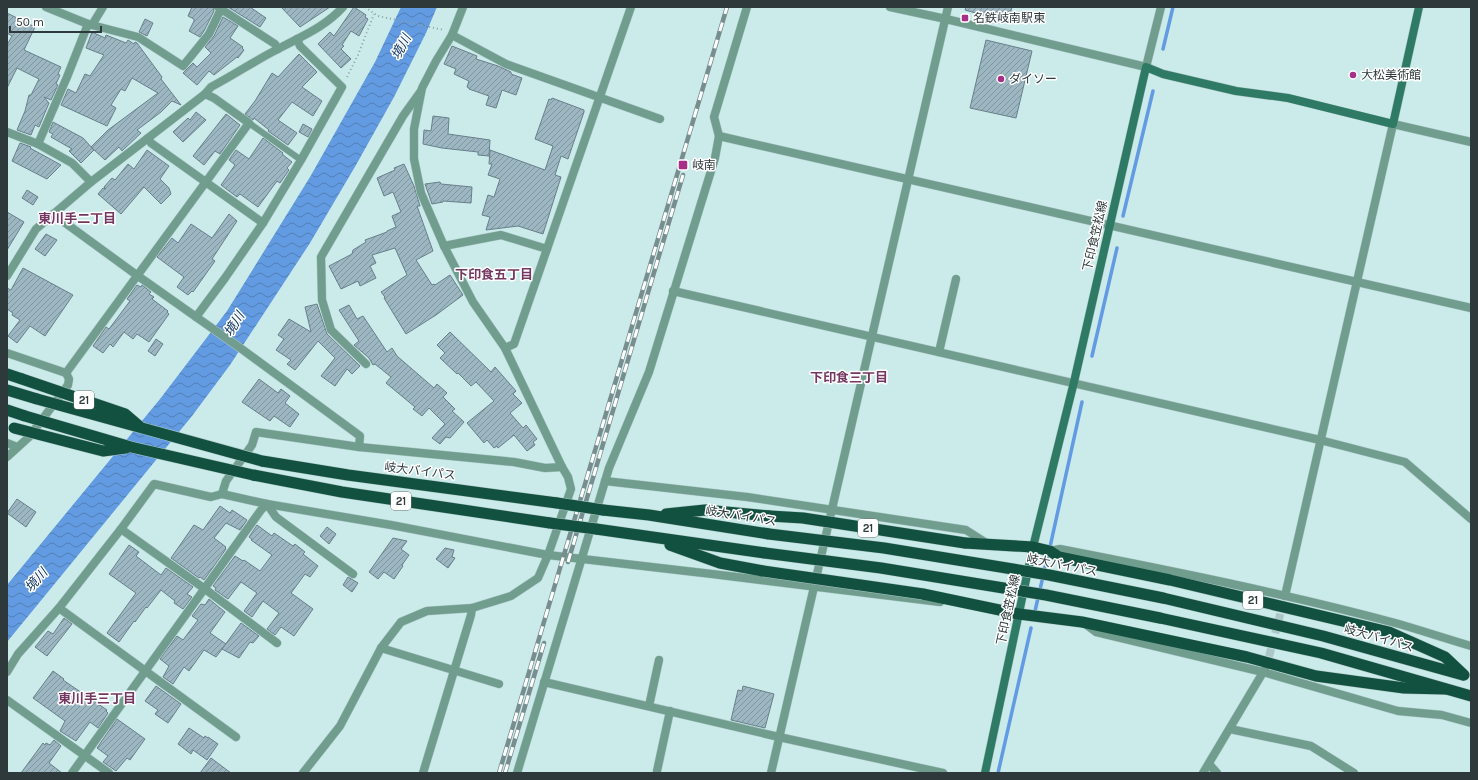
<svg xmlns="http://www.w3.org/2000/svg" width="1478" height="780" viewBox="0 0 1478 780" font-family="Karla,'Noto Sans JP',sans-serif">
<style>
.water{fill:url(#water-waves)}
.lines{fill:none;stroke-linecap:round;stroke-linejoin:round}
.stream{stroke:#629be2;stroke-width:3.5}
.building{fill:url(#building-hatch);stroke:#677f8a}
.minor-tunnel{stroke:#abc7c7;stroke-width:8;stroke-dasharray:8 4;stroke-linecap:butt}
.service-casing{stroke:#abc7c7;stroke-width:7}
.minor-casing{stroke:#abc7c7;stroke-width:9}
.tertiary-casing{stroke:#abc7c7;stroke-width:9}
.secondary-casing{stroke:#abc7c7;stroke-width:9}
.trunk-casing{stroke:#abc7c7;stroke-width:12}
.path{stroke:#8ca3a3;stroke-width:2;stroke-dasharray:1 3;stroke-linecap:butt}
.service{stroke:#709d8d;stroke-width:6}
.minor{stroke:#709d8d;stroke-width:8}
.tertiary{stroke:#709d8d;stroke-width:8}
.secondary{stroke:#2f7a64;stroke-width:8}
.trunk{stroke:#12503f;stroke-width:11}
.rail-casing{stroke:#788d8e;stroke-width:4.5}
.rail{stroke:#fff;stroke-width:3;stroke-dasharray:9;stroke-linecap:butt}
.trunk-bridge-casing{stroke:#abc7c7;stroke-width:12;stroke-linecap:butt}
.trunk-bridge{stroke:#12503f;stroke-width:11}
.poi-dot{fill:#a63088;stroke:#fff;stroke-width:1.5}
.labels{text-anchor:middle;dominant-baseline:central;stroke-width:3;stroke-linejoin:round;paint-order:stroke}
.shield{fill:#fff;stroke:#6c7475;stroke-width:1}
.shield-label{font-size:11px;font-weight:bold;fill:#2d393a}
.poi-label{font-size:12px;fill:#2d393a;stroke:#fff;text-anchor:start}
.street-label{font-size:12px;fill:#2d393a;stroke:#fff}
.water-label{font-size:13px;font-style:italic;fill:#09315e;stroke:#fff}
.neighbourhood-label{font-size:13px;font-weight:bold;fill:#733761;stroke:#fff}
</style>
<defs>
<pattern id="water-waves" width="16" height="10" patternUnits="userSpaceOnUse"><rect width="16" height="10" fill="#629be2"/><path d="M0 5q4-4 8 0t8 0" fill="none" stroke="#517fb8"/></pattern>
<pattern id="building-hatch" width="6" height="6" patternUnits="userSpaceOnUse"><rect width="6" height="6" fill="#9db7c2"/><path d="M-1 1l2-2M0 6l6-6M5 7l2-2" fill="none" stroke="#80969f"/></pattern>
</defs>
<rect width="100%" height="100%" fill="#cbeaea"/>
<polygon class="water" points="401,7 437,7 426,33 394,97 356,165 310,243 230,365 192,416 7,642 7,585 160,399 227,311 310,177 375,62"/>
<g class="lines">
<g class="stream">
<polyline points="1163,49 1173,7"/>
<polyline points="1123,216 1153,91"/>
<polyline points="1092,356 1117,248"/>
<polyline points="1050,547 1082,402"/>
<polyline points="1035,611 1048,555"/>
<polyline points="998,773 1031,628"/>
</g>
</g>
<g class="building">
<polygon points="192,7 213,7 214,11 204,31 200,37 189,31 194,21 194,19 188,16"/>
<polygon points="228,7 250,7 266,18 260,27"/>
<polygon points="281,7 330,7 300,27"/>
<polygon points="354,7 366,15 365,17 368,19 359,36 351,31 342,45 344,46 341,49 351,59 341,68 318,44 330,32 334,36"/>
<polygon points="966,7 1012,7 1008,22 965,10"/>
<polygon points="7,13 35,27 24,50 61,67 58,74 60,75 56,84 58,85 51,100 44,97 49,103 39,127 35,125 31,135 17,130 25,111 29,95 31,95 39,79 17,68 7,88 7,45 12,36 7,33"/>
<polygon points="223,17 238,26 230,38 243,47 242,48 244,50 238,58 237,57 214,75 209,71 197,85 183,73 193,63 197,67 211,53 205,47 214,36"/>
<polygon points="145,19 153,23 147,36 139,32"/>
<polygon points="92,32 105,38 106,35 126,43 128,40 134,44 135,42 137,43 162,77 161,79 181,105 172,101 161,112 137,130 141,133 122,151 119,147 105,160 91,147 108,130 158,93 132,78 125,91 121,89 111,105 116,108 107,126 61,105 68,89 76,93 85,74 90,76 104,55 86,48"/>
<polygon points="986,40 1032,51 1016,118 970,108"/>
<polygon points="452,46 477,56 476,59 498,66 511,72 511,74 522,78 516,95 502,90 496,108 486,105 489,96 469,89 469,88 467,87 469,81 454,74 456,69 444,64"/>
<polygon points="299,54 317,72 302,87 322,101 313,116 292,102 278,120 297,133 288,145 268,131 269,130 254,118 253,120 245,114 255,101 272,73 278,77"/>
<polygon points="552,98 584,110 584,112 568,159 561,156 555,175 561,177 543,234 518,226 486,230 490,217 482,215 488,195 494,197 500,179 488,175 492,164 489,164 490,150 545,170 553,146 535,139 549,99 551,100"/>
<polygon points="196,112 206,120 183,142 173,132 188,118 190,120"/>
<polygon points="226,114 240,125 220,154 215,151 204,165 193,156"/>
<polygon points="433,116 449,118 448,134 490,140 489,156 478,155 478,152 442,148 423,144 424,130 431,131"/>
<polygon points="53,122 83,138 94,150 81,163 69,151 72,149 51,137 53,134 49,132"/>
<polygon points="303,124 312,129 308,137 299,132"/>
<polygon points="263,138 283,153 282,154 292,162 287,168 289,170 280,183 277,181 258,207 240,194 237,197 221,185 235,165 229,160 236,150 249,159"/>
<polygon points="20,143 31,147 30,148 61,165 47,179 12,161"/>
<polygon points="147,150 169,166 160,179 169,188 171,194 161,204 144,187 121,214 98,194 103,188 106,189 104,187 112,178 115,180 128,164 134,169"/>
<polygon points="404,164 414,186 420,206 417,206 433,251 416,260 432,285 434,284 435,285 450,275 463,295 436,315 406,334 384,298 385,297 381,292 407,275 395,248 372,255 376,263 370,266 376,278 360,286 358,281 341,289 329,266 352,254 353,250 366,242 365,240 387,232 387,231 396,227 392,216 401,212 393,192 384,196 377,178 395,170 394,168"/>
<polygon points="440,182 441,184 472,187 471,203 443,201 443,202 432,204 425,184"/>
<polygon points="27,190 38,197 33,205 22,198"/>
<polygon points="7,212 24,222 7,250"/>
<polygon points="229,214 237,221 212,259 215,261 193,292 192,291 188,295 177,287 184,277 157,257 172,238 178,243 191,224 212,238"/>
<polygon points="46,234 57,240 45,256 35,249"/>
<polygon points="23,268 73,295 45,336 30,326 17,343 8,336 20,320 12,315 13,313 7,309 7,288 11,290"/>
<polygon points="137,285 141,287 142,285 151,292 149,294 154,297 152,299 168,311 167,312 169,314 149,342 137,334 133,339 124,332 113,347 110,344 103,353 93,346 106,327 109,329 130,301 127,299"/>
<polygon points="317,304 327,334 360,366 352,374 347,369 335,386 321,376 335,358 318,341 295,370 287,364 291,360 276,350 284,339 278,335 289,319 311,332 305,307"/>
<polygon points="349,305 357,319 363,316 387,352 392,348 397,356 434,388 437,384 447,393 443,397 455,409 452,411 464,422 450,438 446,437 440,444 432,438 445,424 429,408 422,416 413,409 415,407 386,383 391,377 375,364 373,365 369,358 354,345 359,341 339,310"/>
<polygon points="450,332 491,372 495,367 516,391 513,394 522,403 510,413 523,428 526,425 537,439 533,442 535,445 527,451 514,435 498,448 497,446 494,448 487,440 484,443 467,423 494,401 476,382 471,386 458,373 457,374 440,358 445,353 437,345"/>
<polygon points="156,339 163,344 155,356 148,351"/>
<polygon points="259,379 278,393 281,389 290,396 285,403 299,414 290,427 274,416 270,421 242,402"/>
<polygon points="17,499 36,512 26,527 7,513"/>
<polygon points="220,506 230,513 232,510 247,520 240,530 226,523 214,538 226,547 225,548 226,549 204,580 200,577 199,578 171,558 194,525 203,530"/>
<polygon points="257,525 272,536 274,533 293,546 295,544 305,552 303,554 318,566 310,577 305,574 291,593 313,609 294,636 281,627 275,635 267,629 279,613 263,601 252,617 244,611 257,593 241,582 228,599 215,590 216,588 213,586 235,556 243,561 244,560 260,571 272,555 251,540 252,539 249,537"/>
<polygon points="327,527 336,534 329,544 320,536"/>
<polygon points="393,538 407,541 401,549 409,555 402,565 403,566 394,579 384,572 378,579 369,572"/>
<polygon points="129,545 139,552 136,556 161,575 166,568 193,587 187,594 192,597 183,609 174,603 175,601 161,590 147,608 146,607 135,622 134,621 119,642 107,633 136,593 109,574"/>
<polygon points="445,548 454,550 452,557 455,558 448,568 436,559"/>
<polygon points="348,577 358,583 352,592 343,585"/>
<polygon points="209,599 225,612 210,633 226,644 216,657 204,650 189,671 184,667 173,684 163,677 169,666 160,659 177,636 183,640 198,620 192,616 201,604 205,605"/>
<polygon points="64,618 72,624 47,656 35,647 48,631 53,634"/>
<polygon points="241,623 259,636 253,643 250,642 239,658 222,649"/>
<polygon points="53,671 64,679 63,680 107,710 106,711 108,713 98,728 90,722 76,741 60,731 65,721 33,698"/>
<polygon points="156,686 181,704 168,723 155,714 158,710 145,701"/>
<polygon points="743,686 774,694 765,728 731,720 738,690 742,691"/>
<polygon points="117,719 145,739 130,760 127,758 116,771 103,762 108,756 97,748"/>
<polygon points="189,728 204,738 205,736 208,738 208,737 218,744 207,760 193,750 191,754 178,744"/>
<polygon points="54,740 61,746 49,763 62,773 21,773 43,743 45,745 46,743 50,745"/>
<polygon points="211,758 231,773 200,773"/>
</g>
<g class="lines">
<polyline class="minor-tunnel" points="1266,668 1285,596"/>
<g class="service-casing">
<polyline id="service" points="249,123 301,160"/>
</g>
<g class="minor-casing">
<g id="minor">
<polyline points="46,7 88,24 138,37 183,66 209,34 222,7"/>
<polyline points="218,7 275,44 278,49"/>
<polyline points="92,25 103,7"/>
<polyline points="452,35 506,64 660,119"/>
<polyline points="7,132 38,144 72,163 91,182"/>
<polyline points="719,136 1471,308"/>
<polyline points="148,138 151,143 263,223 301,160 342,87 300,46 297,39"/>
<polyline points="38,144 67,77 88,24"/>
<polyline points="53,214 138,276 243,350 360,436 359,447"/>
<polyline points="444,246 501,235 547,249"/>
<path d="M7,276L36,229L91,182L205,94L211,87C234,75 256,60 278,49C302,36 325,27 343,7"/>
<polyline points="673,291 1320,440 1405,462 1471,519"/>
<polyline points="196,317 225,278 263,223"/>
<polyline points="505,348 514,344 631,7"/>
<polyline points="939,352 956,279"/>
<polyline points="7,353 66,373 69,379 68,385 29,437 7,457"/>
<polyline points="366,364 331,330 322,300 321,257 403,116 421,91"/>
<polyline points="66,373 249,123 214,98 205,94"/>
<polyline points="7,443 17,447"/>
<polyline points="605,481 747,497 966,530 988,544"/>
<polyline points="222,494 226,481 252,445 256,432 359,447 514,462 545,468 562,467"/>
<path d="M1050,551L1060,549C1173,571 1287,594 1399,624C1423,631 1447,639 1471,646"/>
<polyline points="1285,596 1393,124"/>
<polyline points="59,608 236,737"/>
<polyline points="1084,623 1096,632 1263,672 1398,711 1442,715 1471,723"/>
<polyline points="277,643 205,589 121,529 154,484 211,497 222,494 267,504 391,525 548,555 712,574 940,602"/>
<polyline points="381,648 499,684"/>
<polyline points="7,672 18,654 59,608 121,529"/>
<polyline points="544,682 779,737 943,773"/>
<polyline points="7,700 109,773"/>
<polyline points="649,706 659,660"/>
<polyline points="1230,729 1311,746 1354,773"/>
<polyline points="1209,764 1217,773"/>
<polyline points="657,771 670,711"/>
<polyline points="72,773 261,510 267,504 276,517 353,574"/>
<polyline points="303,773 340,726 381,648 401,622 427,611 472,608 511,596 538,578 548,555 571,489 568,477 562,467 505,348 473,302 444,246 421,193 414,159 414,129 422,88 436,61 452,35 463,7"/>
<polyline points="423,773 471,615 472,608"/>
<polyline points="517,773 609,468 649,372 715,158 719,136 714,117 747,7"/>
<polyline points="771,773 948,7"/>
<polyline points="1203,773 1265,669"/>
</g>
</g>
<g class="tertiary-casing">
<g id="tertiary">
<polyline points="890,7 946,19 1146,67 1161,7"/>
<polyline points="1393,124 1471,142"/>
</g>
</g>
<g class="secondary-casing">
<polyline id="secondary" points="985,773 1033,547 1074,382 1146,67 1163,74 1236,91 1288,98 1393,124 1419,7"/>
</g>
<g class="trunk-casing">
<g id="trunk">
<polyline points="7,374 22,379"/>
<polyline points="7,390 37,399"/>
<polyline points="7,410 25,416"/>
<polyline points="262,461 348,475 557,503"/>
<polyline points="253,475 342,492 550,523"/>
<polyline points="603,510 649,515 769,534"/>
<polyline points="666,514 705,510 770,516"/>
<polyline points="596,529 765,553"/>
<polyline points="965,543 1033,547 1050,551 1059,557 1170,580 1389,632 1445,657 1464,675"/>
<polyline points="670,545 720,563 763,571"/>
<polyline points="923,594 1019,614 1082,622 1247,657 1316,676 1404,688 1445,689"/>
<polyline points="1163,598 1323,636 1463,675"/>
<polyline points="1160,618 1321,653 1471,696"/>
</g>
</g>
<g class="path">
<polyline points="365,7 378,16 444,30"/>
<polyline points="347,77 358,55 374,14"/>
</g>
<use href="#service" class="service"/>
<use href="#minor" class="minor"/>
<use href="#tertiary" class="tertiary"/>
<use href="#secondary" class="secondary"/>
<use href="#trunk" class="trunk"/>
<g class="rail-casing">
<g id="rail">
<polyline points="568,562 683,175"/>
<polyline points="499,773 727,7"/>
<polyline points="505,773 544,643"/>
</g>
</g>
<use href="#rail" class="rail"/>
<g class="trunk-bridge-casing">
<g id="trunk-bridge">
<polyline points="22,379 125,414 139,426"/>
<polyline points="37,399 262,461"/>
<polyline points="25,416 131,447 253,475"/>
<polyline points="14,428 103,451 126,448"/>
<polyline points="557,503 603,510"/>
<polyline points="770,516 803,518 965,543"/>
<polyline points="550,523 596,529"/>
<polyline points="769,534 884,548 1049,575 1163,598"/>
<polyline points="765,553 881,568 1046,595 1160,618"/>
<polyline points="763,571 923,594"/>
</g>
</g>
<use href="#trunk-bridge" class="trunk-bridge"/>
</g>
<g class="poi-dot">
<rect x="961" y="14" width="8" height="8" rx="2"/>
<circle cx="1353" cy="75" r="4"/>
<circle cx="1001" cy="79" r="4"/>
<rect x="678" y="160" width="10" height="10" rx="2"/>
</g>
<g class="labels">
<g class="shield">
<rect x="74" y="391" width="20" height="18" rx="3"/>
<rect x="391" y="492" width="20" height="18" rx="3"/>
<rect x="858" y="519" width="20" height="18" rx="3"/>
<rect x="1243" y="591" width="20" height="18" rx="3"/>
</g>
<g class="shield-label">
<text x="84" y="400">21</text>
<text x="401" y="501">21</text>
<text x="868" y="528">21</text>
<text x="1253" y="600">21</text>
</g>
<g class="poi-label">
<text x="973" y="18">名鉄岐南駅東</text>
<text x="1361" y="75">大松美術館</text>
<text x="1009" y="79">ダイソー</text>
<text x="692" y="165">岐南</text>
</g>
<g class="street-label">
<text transform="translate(1095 236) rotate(-77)">下印食笠松線</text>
<text transform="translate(420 471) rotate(7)">岐大バイパス</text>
<text transform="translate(741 516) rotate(9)">岐大バイパス</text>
<text transform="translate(1062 565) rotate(11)">岐大バイパス</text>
<text transform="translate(1008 610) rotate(-78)">下印食笠松線</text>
<text transform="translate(1379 638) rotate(16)">岐大バイパス</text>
</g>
<g class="water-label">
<text transform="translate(401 47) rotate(-62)">境川</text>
<text transform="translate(234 324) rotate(-58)">境川</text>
<text transform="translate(36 580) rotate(-49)">境川</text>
</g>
<g class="neighbourhood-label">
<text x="77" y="218">東川手二丁目</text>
<text x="494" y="274">下印食五丁目</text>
<text x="849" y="377">下印食三丁目</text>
<text x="97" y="698">東川手三丁目</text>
</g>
</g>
<rect width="1478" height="780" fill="none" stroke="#2d393a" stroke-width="16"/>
<path d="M10 26v6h91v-6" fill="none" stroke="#2d393a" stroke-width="2"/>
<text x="16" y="26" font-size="12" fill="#2d393a" stroke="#ffffff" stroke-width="3" paint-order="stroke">50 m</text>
</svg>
